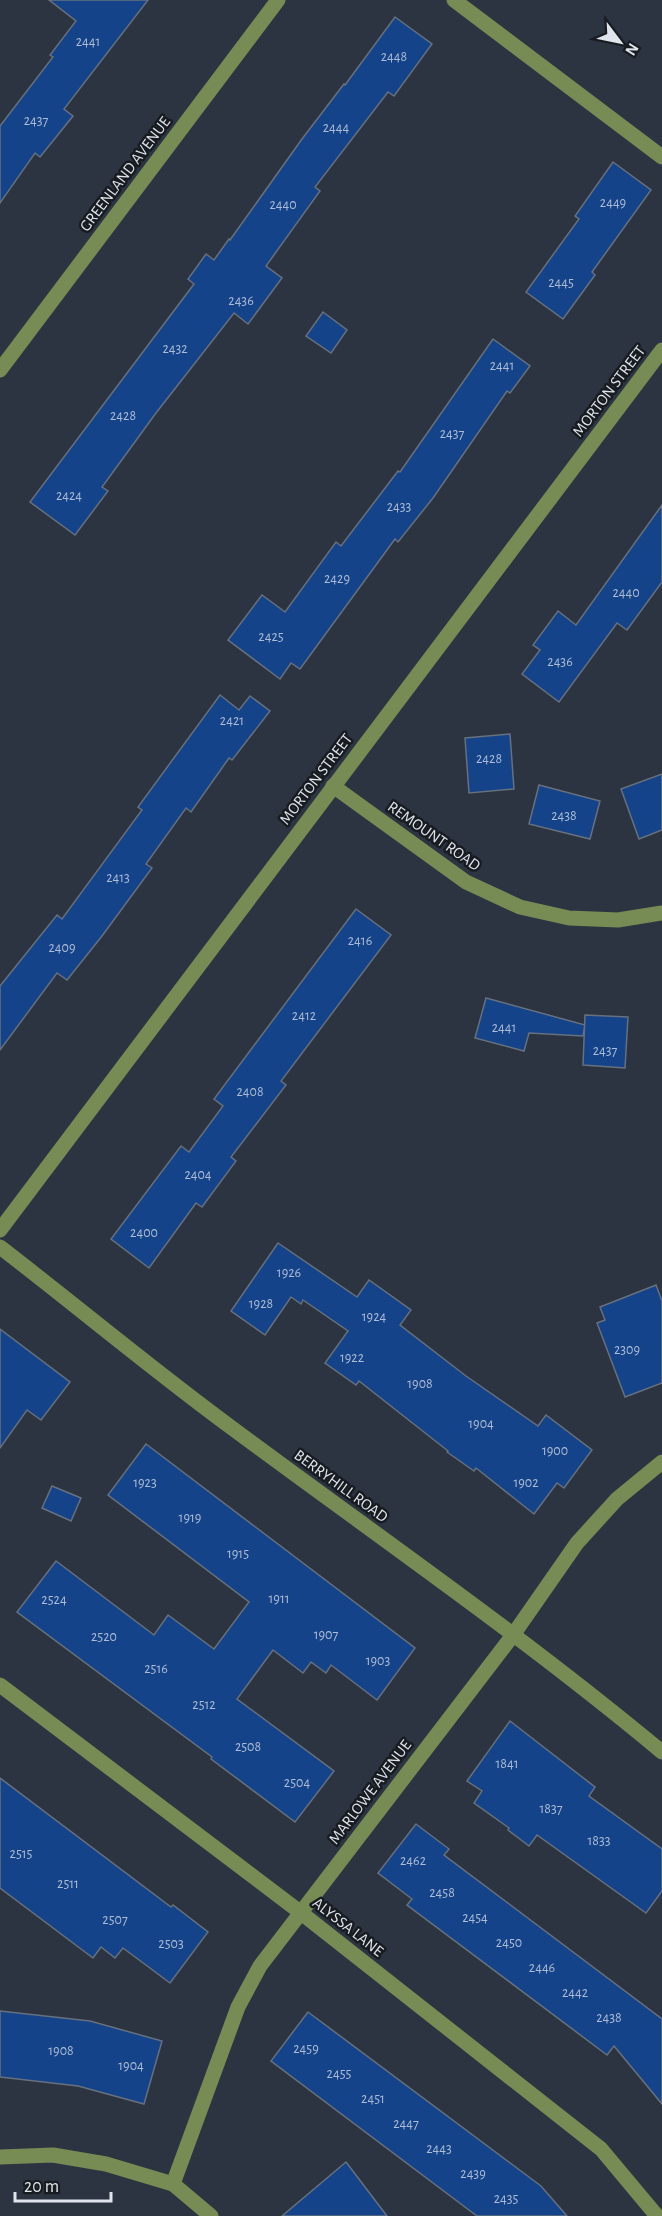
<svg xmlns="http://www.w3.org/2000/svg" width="662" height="2216" viewBox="0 0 662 2216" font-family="'Alegreya Sans',sans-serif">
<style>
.building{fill:#154389;stroke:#66707e;stroke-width:1.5}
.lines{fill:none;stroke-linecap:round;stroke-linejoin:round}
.minor{stroke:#768c54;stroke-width:15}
.labels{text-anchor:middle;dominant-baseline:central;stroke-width:5;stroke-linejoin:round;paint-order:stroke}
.number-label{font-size:14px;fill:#adbcd4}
.street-label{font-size:16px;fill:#e0e5ed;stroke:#181c21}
</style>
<rect width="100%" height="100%" fill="#2c3441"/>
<g class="building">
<polygon points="49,0 148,0 64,109 73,116 40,157 35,153 0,203 0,126 53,57 50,55 76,21"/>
<polygon points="395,17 432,44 394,96 388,92 315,187 320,191 266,266 282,278 248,324 234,313 156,413 102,487 108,491 75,535 30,502 194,284 188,279 206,254 214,260 229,239 230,240 302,139 344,84 345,85"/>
<polygon points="613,162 651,190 592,272 595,275 563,319 526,292 579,219 575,216"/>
<polygon points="323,312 347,330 331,353 306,336"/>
<polygon points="493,339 530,366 510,393 507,391 433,498 398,542 395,539 300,669 291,663 280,679 228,640 262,595 285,612 336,542 341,546 398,471 400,472"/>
<polygon points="662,505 662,582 627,630 617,623 559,702 522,674 540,650 533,645 558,611 576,625"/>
<polygon points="220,695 239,710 250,696 270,711 232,760 229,758 191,812 186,808 146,864 152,868 102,936 67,980 57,973 0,1050 0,986 57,915 62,919 142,810 138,807"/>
<polygon points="510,734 514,789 469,793 465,738"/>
<polygon points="662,774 662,830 639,839 621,789"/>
<polygon points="539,785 600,801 590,839 529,824"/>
<polygon points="356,909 391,935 281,1081 286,1085 231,1157 236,1161 202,1207 196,1203 149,1268 111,1239 181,1146 189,1152 223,1106 214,1099"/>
<polygon points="486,998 585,1025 583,1036 529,1033 524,1051 475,1038"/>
<polygon points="585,1015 628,1017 625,1068 583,1065"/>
<polygon points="278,1243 357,1297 369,1280 411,1310 400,1325 466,1376 538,1426 546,1415 592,1450 564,1488 557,1483 534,1514 476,1468 474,1471 447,1452 448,1451 359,1381 356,1385 325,1363 348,1331 303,1300 301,1304 291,1297 265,1335 231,1311"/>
<polygon points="656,1285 662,1301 662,1383 625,1397 597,1323 605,1320 600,1307"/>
<polygon points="0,1329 70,1382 41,1420 27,1410 0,1448"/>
<polygon points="146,1444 415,1648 377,1700 331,1665 326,1673 311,1662 303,1673 273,1650 237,1699 334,1771 295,1822 211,1759 212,1757 17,1612 56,1561 154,1635 168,1615 214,1649 249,1602 108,1495"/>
<polygon points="52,1486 81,1498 71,1521 42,1508"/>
<polygon points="510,1721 595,1787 589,1796 662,1849 662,1891 646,1913 537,1835 529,1846 508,1830 509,1828 474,1803 482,1791 467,1781"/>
<polygon points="0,1778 171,1907 173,1905 208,1932 170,1983 123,1948 115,1958 101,1947 93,1958 0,1888"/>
<polygon points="416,1824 449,1849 444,1855 662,2019 662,2104 614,2046 607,2055 407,1905 412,1899 378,1873"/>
<polygon points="0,2011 90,2021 162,2041 144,2104 78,2086 0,2077"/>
<polygon points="308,2012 541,2186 567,2216 477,2216 271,2061"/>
<polygon points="346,2162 387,2216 282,2216"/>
</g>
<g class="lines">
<g class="minor">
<polyline points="454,0 662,157"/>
<polyline points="0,370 278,0"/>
<polyline points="333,786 466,882 520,907 569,918 618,920 662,913"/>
<polyline points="0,1230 662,350"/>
<path d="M0,1247C78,1307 153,1370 232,1428C376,1535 524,1637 662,1752"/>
<polyline points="0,1685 300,1912 601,2149 657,2216"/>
<polyline points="0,2157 53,2155 106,2164 173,2184 211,2216"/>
<polyline points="173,2184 238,2007 260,1966 513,1635 577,1543 617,1499 662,1462"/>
</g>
</g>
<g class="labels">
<g class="number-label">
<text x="88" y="42">2441</text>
<text x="394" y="57">2448</text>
<text x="36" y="121">2437</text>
<text x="336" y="128">2444</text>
<text x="613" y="203">2449</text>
<text x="283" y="205">2440</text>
<text x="561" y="283">2445</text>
<text x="241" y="301">2436</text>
<text x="175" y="349">2432</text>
<text x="502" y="366">2441</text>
<text x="123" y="416">2428</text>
<text x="452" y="434">2437</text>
<text x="69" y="496">2424</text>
<text x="399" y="507">2433</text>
<text x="337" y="579">2429</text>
<text x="626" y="593">2440</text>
<text x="271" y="637">2425</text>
<text x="560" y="662">2436</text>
<text x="232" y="721">2421</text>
<text x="489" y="759">2428</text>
<text x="564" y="816">2438</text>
<text x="118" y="878">2413</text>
<text x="360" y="941">2416</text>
<text x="62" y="948">2409</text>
<text x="304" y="1016">2412</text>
<text x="504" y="1028">2441</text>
<text x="605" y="1051">2437</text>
<text x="250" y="1092">2408</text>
<text x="198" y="1175">2404</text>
<text x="144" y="1233">2400</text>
<text x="289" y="1273">1926</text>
<text x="261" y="1304">1928</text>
<text x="374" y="1317">1924</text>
<text x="627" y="1350">2309</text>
<text x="352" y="1358">1922</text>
<text x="420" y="1384">1908</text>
<text x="481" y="1424">1904</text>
<text x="555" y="1451">1900</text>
<text x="145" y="1483">1923</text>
<text x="526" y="1483">1902</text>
<text x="190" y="1518">1919</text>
<text x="238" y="1554">1915</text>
<text x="279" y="1599">1911</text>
<text x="54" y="1600">2524</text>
<text x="326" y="1635">1907</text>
<text x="104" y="1637">2520</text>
<text x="378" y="1661">1903</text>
<text x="156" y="1669">2516</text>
<text x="204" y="1705">2512</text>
<text x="248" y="1747">2508</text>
<text x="507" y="1764">1841</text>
<text x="297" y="1783">2504</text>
<text x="551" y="1809">1837</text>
<text x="599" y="1841">1833</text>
<text x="21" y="1854">2515</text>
<text x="413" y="1861">2462</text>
<text x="68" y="1884">2511</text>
<text x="442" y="1893">2458</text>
<text x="475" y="1918">2454</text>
<text x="115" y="1920">2507</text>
<text x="509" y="1943">2450</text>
<text x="171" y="1944">2503</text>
<text x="542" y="1968">2446</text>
<text x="575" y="1993">2442</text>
<text x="609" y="2018">2438</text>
<text x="306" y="2049">2459</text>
<text x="61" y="2051">1908</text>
<text x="131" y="2066">1904</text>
<text x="339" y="2074">2455</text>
<text x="373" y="2099">2451</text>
<text x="406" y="2124">2447</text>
<text x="439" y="2149">2443</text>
<text x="473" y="2174">2439</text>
<text x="506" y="2199">2435</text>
</g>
<g class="street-label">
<text transform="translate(125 174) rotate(-53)">GREENLAND AVENUE</text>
<text transform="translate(609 391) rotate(-53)">MORTON STREET</text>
<text transform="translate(316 779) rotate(-53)">MORTON STREET</text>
<text transform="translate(434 836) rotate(35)">REMOUNT ROAD</text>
<text transform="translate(341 1486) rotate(36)">BERRYHILL ROAD</text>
<text transform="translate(370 1792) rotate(-53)">MARLOWE AVENUE</text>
<text transform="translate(348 1927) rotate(38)">ALYSSA LANE</text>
</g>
</g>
<g transform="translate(620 42) rotate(122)" stroke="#181c21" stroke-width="4.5" paint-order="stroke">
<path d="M0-4.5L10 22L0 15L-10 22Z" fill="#e0e5ed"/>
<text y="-9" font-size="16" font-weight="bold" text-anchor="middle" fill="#e0e5ed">N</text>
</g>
<path d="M15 2192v9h96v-9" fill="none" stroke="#e0e5ed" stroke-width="3"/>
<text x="24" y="2192" font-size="18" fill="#e0e5ed" stroke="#181c21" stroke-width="4.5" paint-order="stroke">20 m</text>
</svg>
